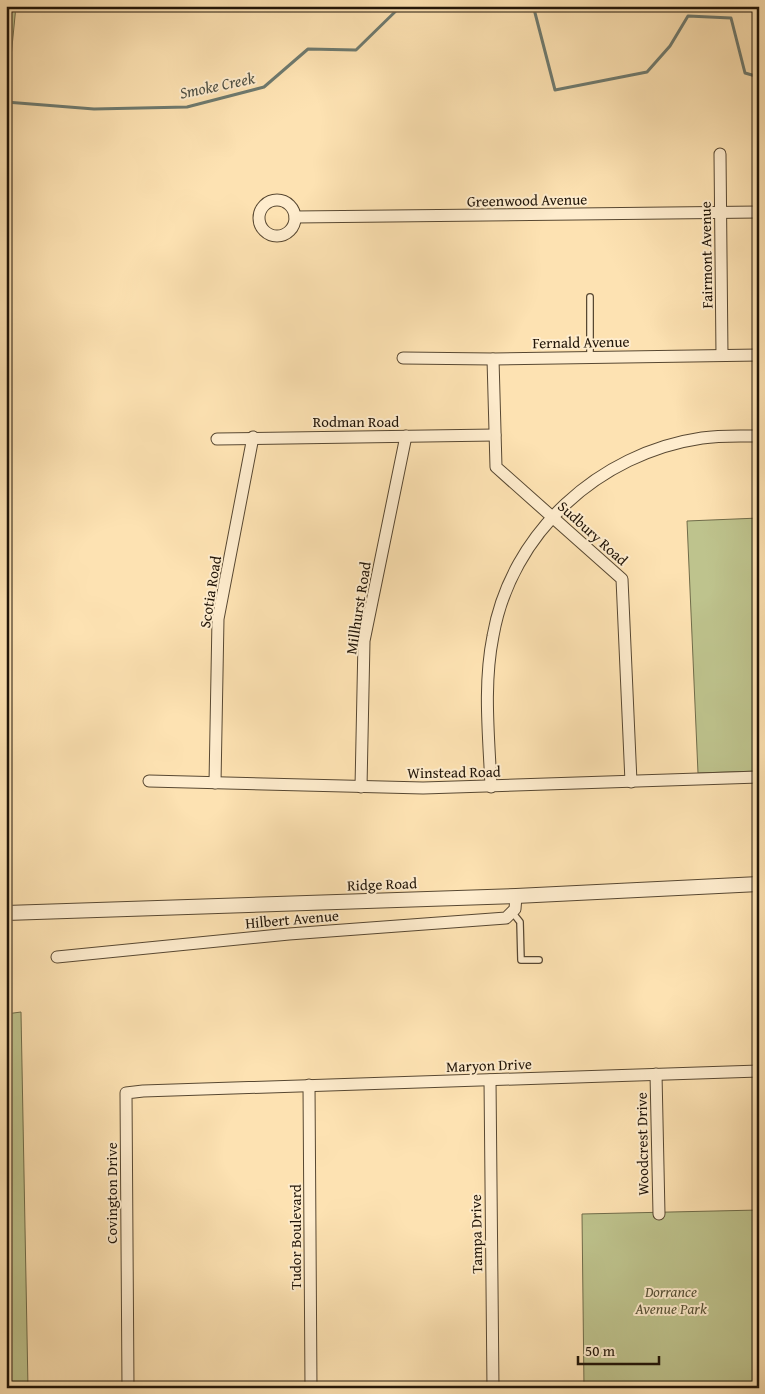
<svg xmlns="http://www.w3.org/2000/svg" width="765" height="1394" viewBox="0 0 765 1394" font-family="'Gentium Book Plus',serif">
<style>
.green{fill:#bec38d;stroke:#706c4a}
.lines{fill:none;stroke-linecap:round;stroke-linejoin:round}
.stream{stroke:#6e7a6f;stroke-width:3}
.service-casing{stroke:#584832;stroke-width:8}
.minor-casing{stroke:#584832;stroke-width:13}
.tertiary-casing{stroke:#584832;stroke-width:16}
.service{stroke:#feeccd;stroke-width:5.5}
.minor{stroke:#feeccd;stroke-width:11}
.tertiary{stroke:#feeccd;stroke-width:14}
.labels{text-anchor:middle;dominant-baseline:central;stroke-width:4;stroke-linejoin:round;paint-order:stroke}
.street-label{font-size:15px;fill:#211508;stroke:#feeccd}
.park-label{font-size:15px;font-style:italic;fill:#585237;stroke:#feeccd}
.water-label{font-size:16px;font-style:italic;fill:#4e5044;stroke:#feeccd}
</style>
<rect width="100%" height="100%" fill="#fde2b2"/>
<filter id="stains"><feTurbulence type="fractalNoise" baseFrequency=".004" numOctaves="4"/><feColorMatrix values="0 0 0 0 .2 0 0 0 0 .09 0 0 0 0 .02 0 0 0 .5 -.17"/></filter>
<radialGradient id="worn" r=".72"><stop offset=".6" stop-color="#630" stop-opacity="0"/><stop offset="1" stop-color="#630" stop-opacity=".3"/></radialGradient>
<g class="green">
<polygon points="6,6 16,6 6,108"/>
<polygon points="759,518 759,771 698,773 687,521"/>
<polygon points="21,1012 28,1388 6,1388 6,1014"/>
<polygon points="759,1210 759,1388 584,1388 582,1214"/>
</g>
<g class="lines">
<g class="stream">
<polyline points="531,6 534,9 555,90 647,72 670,46 688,16 731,18 745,73 759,77"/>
<polyline points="6,102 94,109 187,107 264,87 308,49 356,50 401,6"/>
</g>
<g class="service-casing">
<g id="service">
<polyline points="590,357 590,297"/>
<polyline points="759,737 759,738"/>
<polyline points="512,912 520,922 521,960 539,960"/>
</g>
</g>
<g class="minor-casing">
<g id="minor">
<polyline points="720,154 722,355"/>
<circle cx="277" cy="218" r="18"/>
<polyline points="295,217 759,212"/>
<polyline points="403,358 493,359 759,355"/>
<polyline points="493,359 496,467 622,579 631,782"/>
<polyline points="217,439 495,435"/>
<polyline points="149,781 423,788 759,777"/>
<polyline points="215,783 218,619 253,437"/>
<polyline points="361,787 364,641 406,436"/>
<path d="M491,787C489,737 483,686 493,636C511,533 599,453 702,438C721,435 740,436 759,436"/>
<polyline points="57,957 289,934 506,918 515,909 516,896"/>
<polyline points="656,1074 659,1214"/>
<polyline points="490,1080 493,1388"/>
<polyline points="309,1085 311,1388"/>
<polyline points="128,1388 126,1093 143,1091 759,1071"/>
</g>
</g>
<g class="tertiary-casing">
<polyline id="tertiary" points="6,913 516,896 759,884"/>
</g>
<use href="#service" class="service"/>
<use href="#minor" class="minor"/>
<use href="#tertiary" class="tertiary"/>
</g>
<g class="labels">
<g class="street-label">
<text transform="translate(527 200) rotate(-1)">Greenwood Avenue</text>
<text transform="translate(706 255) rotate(-91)">Fairmont Avenue</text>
<text transform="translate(581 342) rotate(-1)">Fernald Avenue</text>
<text x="356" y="421">Rodman Road</text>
<text transform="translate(593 533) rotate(42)">Sudbury Road</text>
<text transform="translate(210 592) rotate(-81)">Scotia Road</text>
<text transform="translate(358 608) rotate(-81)">Millhurst Road</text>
<text transform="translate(454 772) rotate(-1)">Winstead Road</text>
<text transform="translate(382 884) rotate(-2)">Ridge Road</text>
<text transform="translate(292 919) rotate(-5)">Hilbert Avenue</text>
<text transform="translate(489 1065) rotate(-2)">Maryon Drive</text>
<text transform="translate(642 1144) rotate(-91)">Woodcrest Drive</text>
<text transform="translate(111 1193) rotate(-90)">Covington Drive</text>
<text transform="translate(476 1234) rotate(-91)">Tampa Drive</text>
<text transform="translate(295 1237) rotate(-90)">Tudor Boulevard</text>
</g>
<g class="park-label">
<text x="671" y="1291">Dorrance<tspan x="671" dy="17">Avenue Park</tspan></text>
</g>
<g class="water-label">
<text transform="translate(217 85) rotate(-12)">Smoke Creek</text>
</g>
</g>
<rect width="765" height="1394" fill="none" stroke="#fde2b2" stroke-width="25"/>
<rect x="8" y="8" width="750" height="1379" fill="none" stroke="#211508" stroke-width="2.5"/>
<rect x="12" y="12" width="740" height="1369" fill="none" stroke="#211508"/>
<path d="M578 1356v8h81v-8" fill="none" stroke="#211508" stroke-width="2.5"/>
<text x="585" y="1356" font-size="15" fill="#211508" stroke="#feeccd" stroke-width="4" paint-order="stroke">50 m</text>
<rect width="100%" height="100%" filter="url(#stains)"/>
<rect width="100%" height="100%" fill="url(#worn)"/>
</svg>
